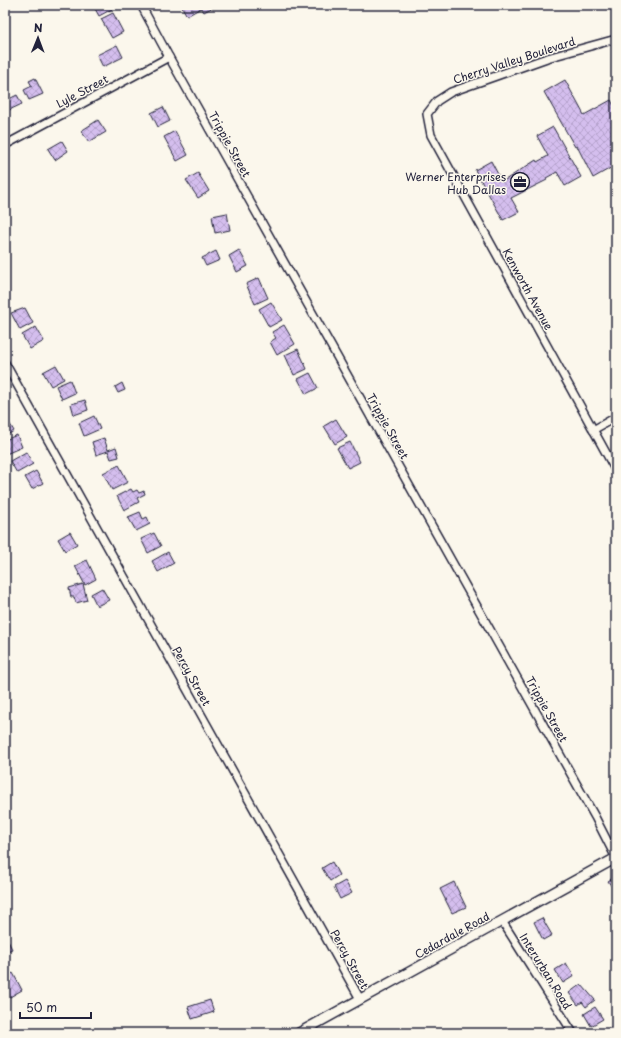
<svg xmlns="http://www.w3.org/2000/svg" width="621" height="1038" viewBox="0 0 621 1038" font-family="'Playpen Sans',sans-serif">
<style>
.building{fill:url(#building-cross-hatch);stroke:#22223b}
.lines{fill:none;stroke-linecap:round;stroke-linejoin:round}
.minor-casing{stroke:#22223b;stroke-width:10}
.tertiary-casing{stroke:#22223b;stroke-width:12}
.minor{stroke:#fbf7ec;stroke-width:7}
.tertiary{stroke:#fbf7ec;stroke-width:9}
.labels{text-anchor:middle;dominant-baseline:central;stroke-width:3;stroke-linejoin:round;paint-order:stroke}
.street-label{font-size:11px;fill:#22223b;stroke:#fbf7ec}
.poi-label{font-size:11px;fill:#22223b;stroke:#fbf7ec;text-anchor:end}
</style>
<defs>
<pattern id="building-cross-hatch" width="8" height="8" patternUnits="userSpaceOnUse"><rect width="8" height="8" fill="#d4beee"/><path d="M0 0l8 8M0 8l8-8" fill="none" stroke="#b6a3cd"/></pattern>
</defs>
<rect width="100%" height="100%" fill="#fbf7ec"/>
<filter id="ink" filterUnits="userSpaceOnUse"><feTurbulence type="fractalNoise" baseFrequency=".025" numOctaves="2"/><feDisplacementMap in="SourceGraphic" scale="8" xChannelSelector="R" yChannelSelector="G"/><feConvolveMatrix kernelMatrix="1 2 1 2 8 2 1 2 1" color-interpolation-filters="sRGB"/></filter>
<g filter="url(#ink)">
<g class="building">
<polygon points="93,5 109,5 112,9 99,16"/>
<polygon points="181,5 217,5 204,12 201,8 187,16"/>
<polygon points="113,13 123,32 112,38 101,19"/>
<polygon points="117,45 123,57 103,67 97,55"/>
<polygon points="35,78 43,94 29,100 24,90 32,86 29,81"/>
<polygon points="565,80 584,115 611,100 616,110 616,165 593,178 577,146 575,147 544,92"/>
<polygon points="17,95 22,104 7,111 5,101"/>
<polygon points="163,107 170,121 158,127 151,113"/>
<polygon points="98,120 106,132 89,142 81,131"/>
<polygon points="553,127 581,177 565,186 557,172 546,178 547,180 511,198 519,212 503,220 475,170 491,161 502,182 536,160 537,162 548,156 537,136"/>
<polygon points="175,131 188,155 177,161 164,137"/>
<polygon points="62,141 68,151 55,160 48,149"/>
<polygon points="198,173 209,191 198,198 186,180"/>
<polygon points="227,213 230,230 215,233 212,216"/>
<polygon points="239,250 248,266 237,272 229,256"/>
<polygon points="216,251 220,260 206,266 202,258"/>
<polygon points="259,278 268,298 255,304 246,284"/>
<polygon points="271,302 282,320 269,327 259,309"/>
<polygon points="25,308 33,323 20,330 11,313"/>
<polygon points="284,325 295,344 277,355 270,342 276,338 272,332"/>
<polygon points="36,327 44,341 30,349 22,335"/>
<polygon points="298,349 307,369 294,375 285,355"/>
<polygon points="56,365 64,379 51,386 43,372"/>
<polygon points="310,373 318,388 306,394 298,379"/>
<polygon points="70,380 75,393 62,399 56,386"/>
<polygon points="122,383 125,390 118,393 115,387"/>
<polygon points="85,400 88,410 74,415 71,404"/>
<polygon points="5,416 14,431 5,436"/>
<polygon points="94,416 100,429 84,436 79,423"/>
<polygon points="336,419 347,437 335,444 324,426"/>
<polygon points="17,435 22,447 6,454 5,440"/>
<polygon points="104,438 108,450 116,447 119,457 111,459 108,451 96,455 92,442"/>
<polygon points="350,442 360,462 348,468 337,448"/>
<polygon points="26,452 33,464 17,473 10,461"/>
<polygon points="119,465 128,482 112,490 103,473"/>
<polygon points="36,471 43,483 32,489 25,477"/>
<polygon points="131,489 133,492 137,490 139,493 144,491 145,494 137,498 139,502 124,510 117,496"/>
<polygon points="140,512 143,519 147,517 150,524 136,531 128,517"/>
<polygon points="70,532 77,544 65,551 58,539"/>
<polygon points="154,533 161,546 148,553 141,539"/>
<polygon points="168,552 174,563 158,572 152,561"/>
<polygon points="87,560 96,579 85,585 75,566"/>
<polygon points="83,584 87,600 76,603 74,597 71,597 69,588"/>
<polygon points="102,588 109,600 97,606 91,594"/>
<polygon points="332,862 339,875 330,881 322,868"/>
<polygon points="616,876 616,893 608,881"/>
<polygon points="345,881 352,893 340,899 334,887"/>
<polygon points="454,882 466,907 452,913 440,889"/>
<polygon points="542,918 552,935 543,940 534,922"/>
<polygon points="8,941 12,949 5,952 5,942"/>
<polygon points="566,963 574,976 563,983 555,970"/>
<polygon points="13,973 22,990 10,997 5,988 5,977"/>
<polygon points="581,984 595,1000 586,1007 582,1002 578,1005 569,993"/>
<polygon points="210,1000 214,1012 192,1019 188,1007"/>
<polygon points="595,1007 603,1019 591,1026 584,1014"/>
<polygon points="611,1028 613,1033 599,1033"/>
</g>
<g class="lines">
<g class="minor-casing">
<g id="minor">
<polyline points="141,5 169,57 595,817 616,858"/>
<polyline points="616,39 547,58 451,92 437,101 427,114 431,135 616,471"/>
<polyline points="5,145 169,57"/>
<polyline points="5,363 360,999"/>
<polyline points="593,430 616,417"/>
<polyline points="502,921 573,1033"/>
</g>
</g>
<g class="tertiary-casing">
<polyline id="tertiary" points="299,1033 616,858"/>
</g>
<use href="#minor" class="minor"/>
<use href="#tertiary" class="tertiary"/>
</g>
</g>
<defs>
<g id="office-ring" transform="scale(1)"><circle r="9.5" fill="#fbf7ec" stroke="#22223b" stroke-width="1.5"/><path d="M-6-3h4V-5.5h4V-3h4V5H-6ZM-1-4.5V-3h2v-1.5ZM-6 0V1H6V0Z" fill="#22223b"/></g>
</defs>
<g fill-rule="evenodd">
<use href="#office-ring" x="520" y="182"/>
</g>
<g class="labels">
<g class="street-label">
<text transform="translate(514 60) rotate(-18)">Cherry Valley Boulevard</text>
<text transform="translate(82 91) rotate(-28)">Lyle Street</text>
<text transform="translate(230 144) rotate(61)">Trippie Street</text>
<text transform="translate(528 289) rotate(61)">Kenworth Avenue</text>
<text transform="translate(388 426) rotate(61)">Trippie Street</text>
<text transform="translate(192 676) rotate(61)">Percy Street</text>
<text transform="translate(547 709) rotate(61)">Trippie Street</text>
<text transform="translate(452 935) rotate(-29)">Cedardale Road</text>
<text transform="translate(350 959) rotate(61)">Percy Street</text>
<text transform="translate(546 971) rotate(58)">Interurban Road</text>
</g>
<g class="poi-label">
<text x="506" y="176">Werner Enterprises<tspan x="506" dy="13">Hub Dallas</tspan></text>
</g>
</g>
<rect width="621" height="1038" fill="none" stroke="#fbf7ec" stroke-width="20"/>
<rect x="10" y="10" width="601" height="1018" fill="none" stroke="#22223b" stroke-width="1.5" filter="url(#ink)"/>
<g transform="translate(38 38) rotate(1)" stroke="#fbf7ec" stroke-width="3" paint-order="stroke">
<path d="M0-3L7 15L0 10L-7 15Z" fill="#22223b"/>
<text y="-6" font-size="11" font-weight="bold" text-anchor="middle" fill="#22223b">N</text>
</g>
<path d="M20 1012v6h71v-6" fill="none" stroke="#22223b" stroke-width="2"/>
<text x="26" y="1012" font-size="12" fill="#22223b" stroke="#fbf7ec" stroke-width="3" paint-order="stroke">50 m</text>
</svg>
